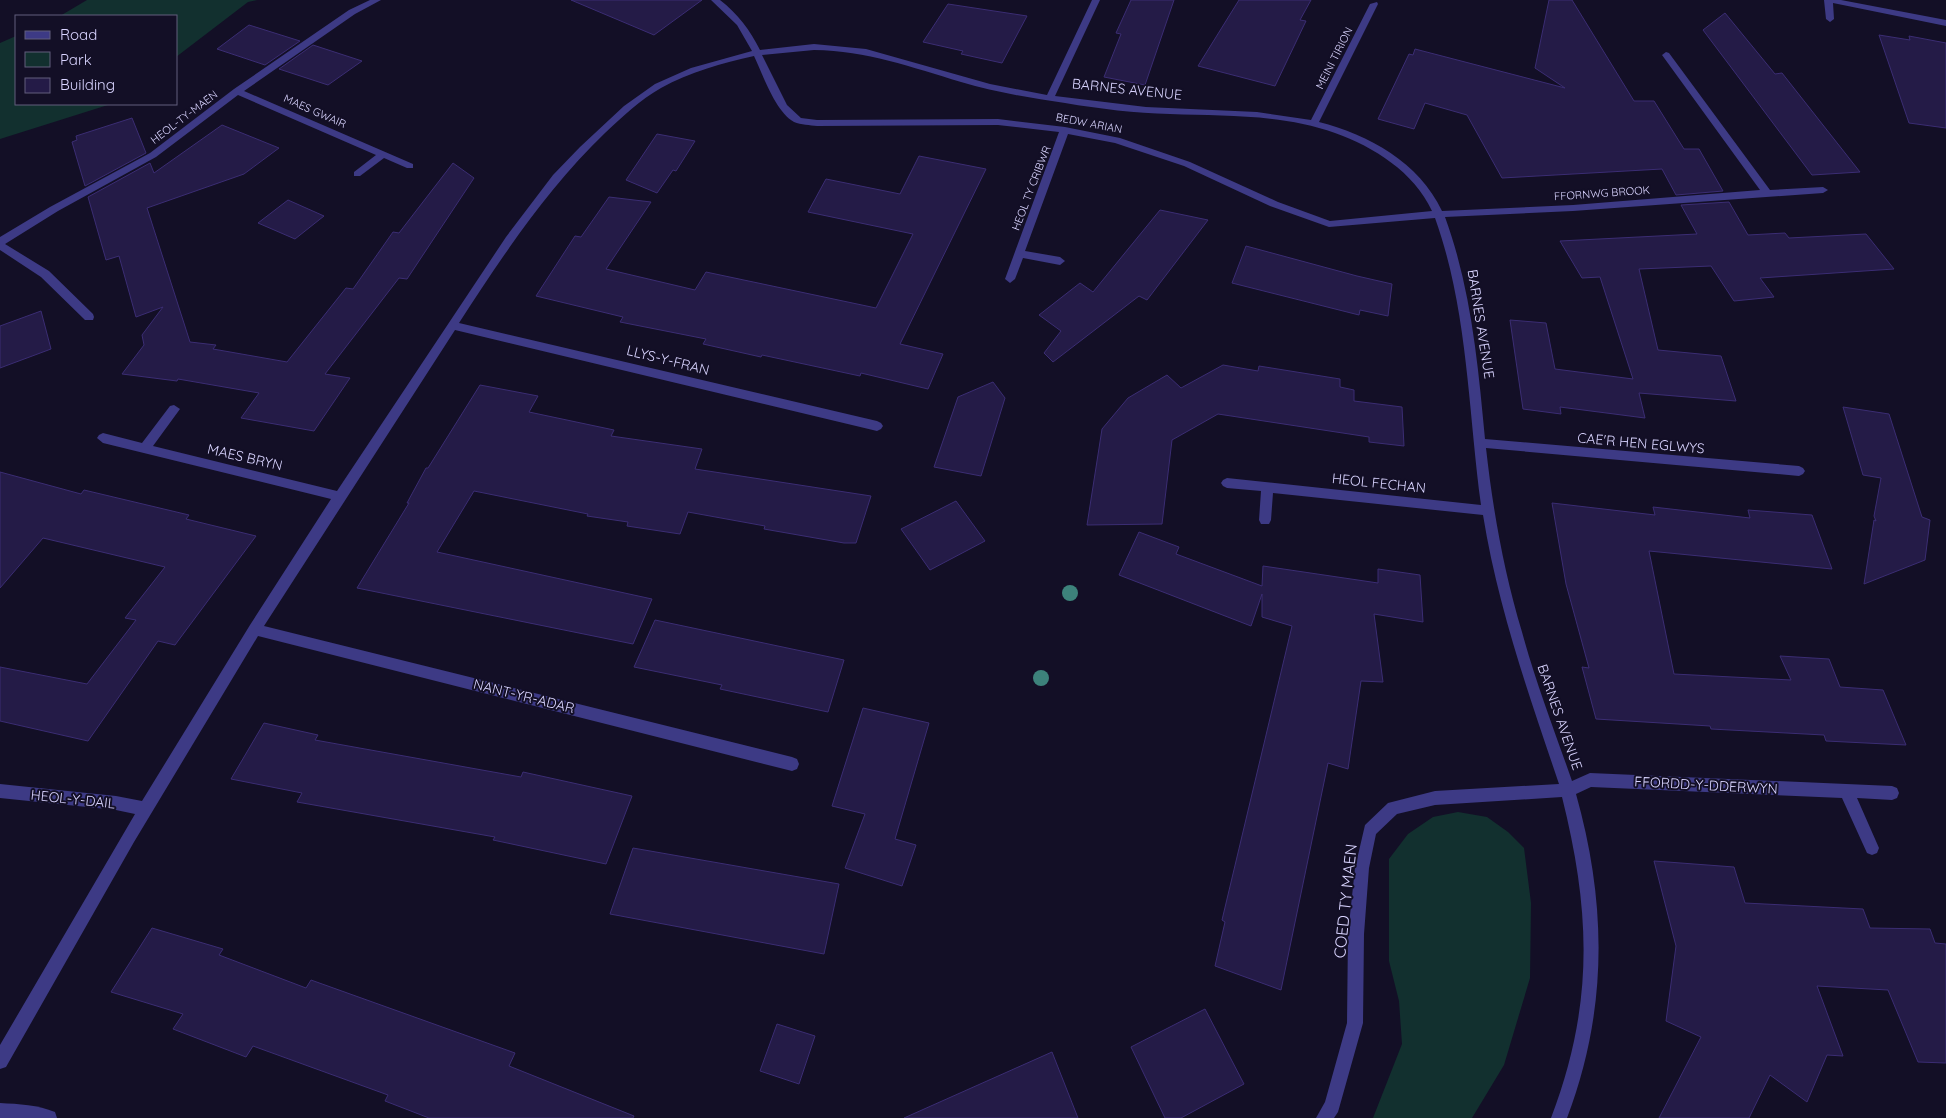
<svg xmlns="http://www.w3.org/2000/svg" width="1946" height="1118" viewBox="0 0 1946 1118" font-family="Quicksand,sans-serif">
<style>
.green{fill:#12302f}
.building{fill:#241b47;stroke:#3b2d73}
.lines{fill:none;stroke-linecap:round;stroke-linejoin:round}
.street{fill:#3d3a85;fill-rule:evenodd}
.tree{fill:#3d827b}
.labels{text-anchor:middle;dominant-baseline:central;stroke-width:4;stroke-linejoin:round;paint-order:stroke}
.far-street-label{font-size:11px;fill:#d9d4ff;stroke:#130f26}
.street-label{font-size:14px;fill:#d9d4ff;stroke:#130f26}
.near-street-label{font-size:16px;fill:#d9d4ff;stroke:#130f26}
</style>
<rect width="100%" height="100%" fill="#130f26"/>
<g class="green">
<polygon points="87,0 257,0 248,2 176,57 176,16 60,16"/>
<polygon points="16,36 16,104 111,104 0,139 0,43"/>
<polygon points="1458,812 1487,817 1508,832 1524,848 1531,903 1530,978 1504,1065 1472,1118 1373,1118 1402,1044 1399,1001 1389,961 1389,859 1408,834 1433,817"/>
</g>
<g class="building">
<polygon points="571,0 702,0 654,35"/>
<polygon points="1131,0 1174,0 1145,85 1104,77 1121,34 1116,33"/>
<polygon points="1239,0 1311,0 1300,20 1306,21 1275,86 1198,66"/>
<polygon points="1549,0 1572,0 1634,101 1654,101 1684,149 1699,149 1723,191 1676,195 1662,169 1502,178 1467,115 1425,103 1414,129 1378,119 1409,54 1413,55 1415,49 1565,88 1535,68"/>
<polygon points="948,4 1027,16 1002,63 961,54 963,51 923,42"/>
<polygon points="1725,13 1775,74 1782,73 1860,172 1812,175 1703,30"/>
<polygon points="249,25 300,41 265,65 217,49"/>
<polygon points="1879,35 1910,40 1909,36 1946,43 1946,128 1909,123"/>
<polygon points="313,45 362,61 328,85 279,69"/>
<polygon points="132,118 146,153 85,186 72,142 77,140 76,136"/>
<polygon points="222,125 279,148 244,174 147,208 190,342 216,345 213,349 287,362 346,288 353,289 393,232 399,233 453,163 474,178 407,279 399,278 325,374 350,378 314,431 241,418 259,393 178,379 177,381 122,374 144,345 142,335 163,307 136,317 119,256 106,260 88,197 150,163 154,173"/>
<polygon points="657,134 695,141 676,171 673,170 657,193 626,180"/>
<polygon points="919,156 986,169 900,344 943,354 928,389 861,373 860,376 762,355 761,357 703,344 706,339 620,322 623,317 536,296 575,236 581,237 609,197 651,202 606,269 695,290 706,272 876,308 913,234 808,212 826,179 900,194"/>
<polygon points="288,200 324,216 295,239 258,223"/>
<polygon points="1729,202 1748,235 1785,233 1789,238 1866,234 1894,269 1760,278 1774,297 1734,301 1711,266 1639,269 1658,350 1721,356 1736,401 1639,393 1645,418 1560,407 1561,414 1523,409 1510,320 1546,323 1555,369 1633,379 1600,277 1582,278 1560,241 1697,234 1681,205"/>
<polygon points="1160,210 1208,220 1147,300 1139,296 1053,362 1044,353 1061,331 1039,315 1080,283 1093,292"/>
<polygon points="1246,246 1357,276 1392,284 1388,316 1360,310 1359,315 1232,283"/>
<polygon points="41,311 51,349 0,368 0,326"/>
<polygon points="1223,365 1258,371 1259,366 1340,379 1340,387 1354,390 1354,401 1402,407 1404,446 1369,442 1369,437 1218,414 1172,440 1162,524 1087,525 1102,429 1128,398 1167,375 1181,388"/>
<polygon points="993,382 1005,398 981,476 934,467 958,397"/>
<polygon points="480,385 538,396 529,412 614,430 611,436 702,449 695,469 871,496 856,543 844,543 764,529 765,526 688,512 680,534 627,526 628,522 587,516 588,514 474,491 437,552 652,599 633,644 357,588 409,503 407,503 426,468 428,468"/>
<polygon points="1843,407 1889,414 1922,517 1930,520 1925,560 1864,584 1874,520 1876,521 1874,516 1881,478 1863,475"/>
<polygon points="0,472 81,494 84,490 189,515 186,519 256,536 175,645 158,641 88,741 0,721 0,667 87,684 136,620 125,618 165,567 43,538 0,588"/>
<polygon points="956,501 985,541 930,570 901,529"/>
<polygon points="1552,503 1655,515 1653,507 1750,518 1748,510 1812,515 1832,569 1649,551 1674,674 1791,680 1780,656 1829,659 1840,687 1883,690 1906,745 1826,741 1824,735 1711,729 1710,726 1596,719 1582,667 1589,668 1566,584"/>
<polygon points="1139,532 1179,547 1176,554 1262,586 1263,566 1378,583 1378,569 1420,575 1423,622 1374,614 1383,682 1361,681 1348,769 1328,763 1281,990 1215,966 1225,922 1222,920 1292,626 1262,617 1262,594 1251,626 1119,575"/>
<polygon points="655,620 844,660 828,712 720,689 722,685 634,667"/>
<polygon points="863,708 929,723 895,839 916,845 902,886 845,868 865,814 832,806"/>
<polygon points="264,723 318,735 315,740 521,777 523,772 632,796 606,864 493,840 495,837 297,802 302,793 231,779"/>
<polygon points="633,848 839,884 824,954 610,914"/>
<polygon points="1654,861 1734,867 1745,903 1863,909 1870,928 1930,929 1935,943 1946,944 1946,1063 1918,1062 1888,990 1817,986 1843,1056 1827,1055 1807,1102 1770,1075 1749,1118 1659,1118 1701,1037 1666,1021 1676,946"/>
<polygon points="152,928 223,949 219,955 306,988 311,980 515,1053 509,1066 634,1116 633,1118 429,1118 385,1101 388,1095 253,1046 246,1057 173,1029 183,1014 111,992"/>
<polygon points="1205,1009 1244,1084 1181,1118 1165,1118 1131,1047"/>
<polygon points="777,1024 815,1036 799,1084 760,1071"/>
<polygon points="1052,1052 1078,1118 904,1118"/>
</g>
<g class="lines">
<g class="street">
<polygon points="370,0 381,0 355,14 244,91 413,164 413,168 407,168 384,158 360,176 354,176 354,172 376,155 238,95 156,157 58,211 5,244 49,271 93,314 94,317 93,320 85,320 41,277 0,250 0,237 50,207 150,153 234,89 349,10"/>
<path d="M711,0H720C738,14 750,30 760,50L814,44L866,49L990,84L1047,95L1092,0H1100L1055,96L1146,107L1257,112L1311,120L1370,4L1377,2L1378,4L1319,122C1369,135 1419,162 1442,211L1573,205L1760,190L1662,55L1666,52L1669,53L1770,190L1823,187L1828,190L1823,193L1573,211L1445,217C1471,288 1478,364 1485,439L1799,466L1803,468L1805,471L1803,474L1799,476L1486,448C1493,511 1504,572 1522,632C1536,683 1555,732 1572,781L1590,773L1892,786L1897,788L1899,793L1897,798L1892,800L1857,798L1879,848L1877,853L1872,855L1867,853L1842,798L1591,787L1576,794C1607,904 1608,1010 1567,1118H1551C1594,1005 1591,913 1562,797L1435,805L1397,814L1376,834L1369,868L1364,934L1363,1023L1338,1112L1334,1118H1316L1325,1102L1347,1023L1348,934L1355,868L1365,825L1388,803L1435,791L1559,784C1529,695 1498,608 1483,515L1273,493L1271,520L1269,524H1261L1259,520L1261,491L1227,488L1223,486L1221,483L1223,480L1227,478L1481,505C1468,409 1468,310 1435,218L1329,227L1270,206L1184,166L1115,143L1068,134L1025,251L1060,257L1065,261L1060,265L1023,258L1015,279L1010,283L1005,279L1059,132L998,125L817,126C810,125 801,125 794,122C775,111 763,75 754,56C722,63 690,72 661,88C640,100 622,117 605,133C547,189 503,255 459,323L877,421L881,423L883,426L881,429L877,431L455,330L264,626L792,757L797,759L799,764L797,769L792,771L258,636L134,842L6,1067L0,1069V1045L135,814L116,810L0,798V784L116,796L142,801L250,625L331,499L103,443L97,438L99,435L103,433L142,443L170,406L174,405L180,409L153,446L337,491L506,237L553,175L580,147L624,106L655,84L691,68L752,51L737,25ZM814,50C867,51 911,67 961,82C995,92 1030,98 1065,103C1100,109 1135,113 1170,114C1225,116 1282,114 1335,133C1374,147 1414,172 1432,211L1330,221L1278,202L1190,162L1120,138L1065,127L998,119L817,120L801,118L787,105L762,55Z"/>
<polygon points="1824,0 1841,0 1946,20 1946,26 1833,3 1834,19 1830,22 1826,19"/>
<path d="M0,1103C19,1104 38,1105 55,1112L57,1118H0Z"/>
</g>
</g>
<g class="tree">
<circle cx="1070" cy="593" r="8"/>
<circle cx="1041" cy="678" r="8"/>
</g>
<g class="labels">
<g class="far-street-label">
<text transform="translate(1334 58) rotate(-63)">MEINI TIRION</text>
<text transform="translate(315 111) rotate(24)">MAES GWAIR</text>
<text transform="translate(184 117) rotate(-37)">HEOL-TY-MAEN</text>
<text transform="translate(1089 123) rotate(11)">BEDW ARIAN</text>
<text transform="translate(1031 188) rotate(-69)">HEOL TY CRIBWR</text>
<text transform="translate(1602 193) rotate(-4)">FFORNWG BROOK</text>
</g>
<g class="street-label">
<text transform="translate(1127 89) rotate(6)">BARNES AVENUE</text>
<text transform="translate(1481 324) rotate(81)">BARNES AVENUE</text>
<text transform="translate(668 360) rotate(14)">LLYS-Y-FRAN</text>
<text transform="translate(1641 443) rotate(5)">CAE'R HEN EGLWYS</text>
<text transform="translate(245 457) rotate(13)">MAES BRYN</text>
<text transform="translate(1379 483) rotate(6)">HEOL FECHAN</text>
<text transform="translate(524 696) rotate(14)">NANT-YR-ADAR</text>
<text transform="translate(1560 717) rotate(71)">BARNES AVENUE</text>
<text transform="translate(1706 785) rotate(3)">FFORDD-Y-DDERWYN</text>
<text transform="translate(73 799) rotate(6)">HEOL-Y-DAIL</text>
</g>
<g class="near-street-label">
<text transform="translate(1345 901) rotate(-84)">COED TY MAEN</text>
</g>
</g>
<rect x="15" y="15" width="162" height="90" fill="#130f26" stroke="#625e7d"/>
<rect x="25" y="31" width="25" height="8" fill="#3d3a85" stroke="#625e7d"/>
<text x="60" y="40" font-size="15" fill="#d9d4ff">Road</text>
<rect x="25" y="52" width="25" height="15" fill="#12302f" stroke="#625e7d"/>
<text x="60" y="65" font-size="15" fill="#d9d4ff">Park</text>
<rect x="25" y="78" width="25" height="15" fill="#241b47" stroke="#625e7d"/>
<text x="60" y="90" font-size="15" fill="#d9d4ff">Building</text>
</svg>
